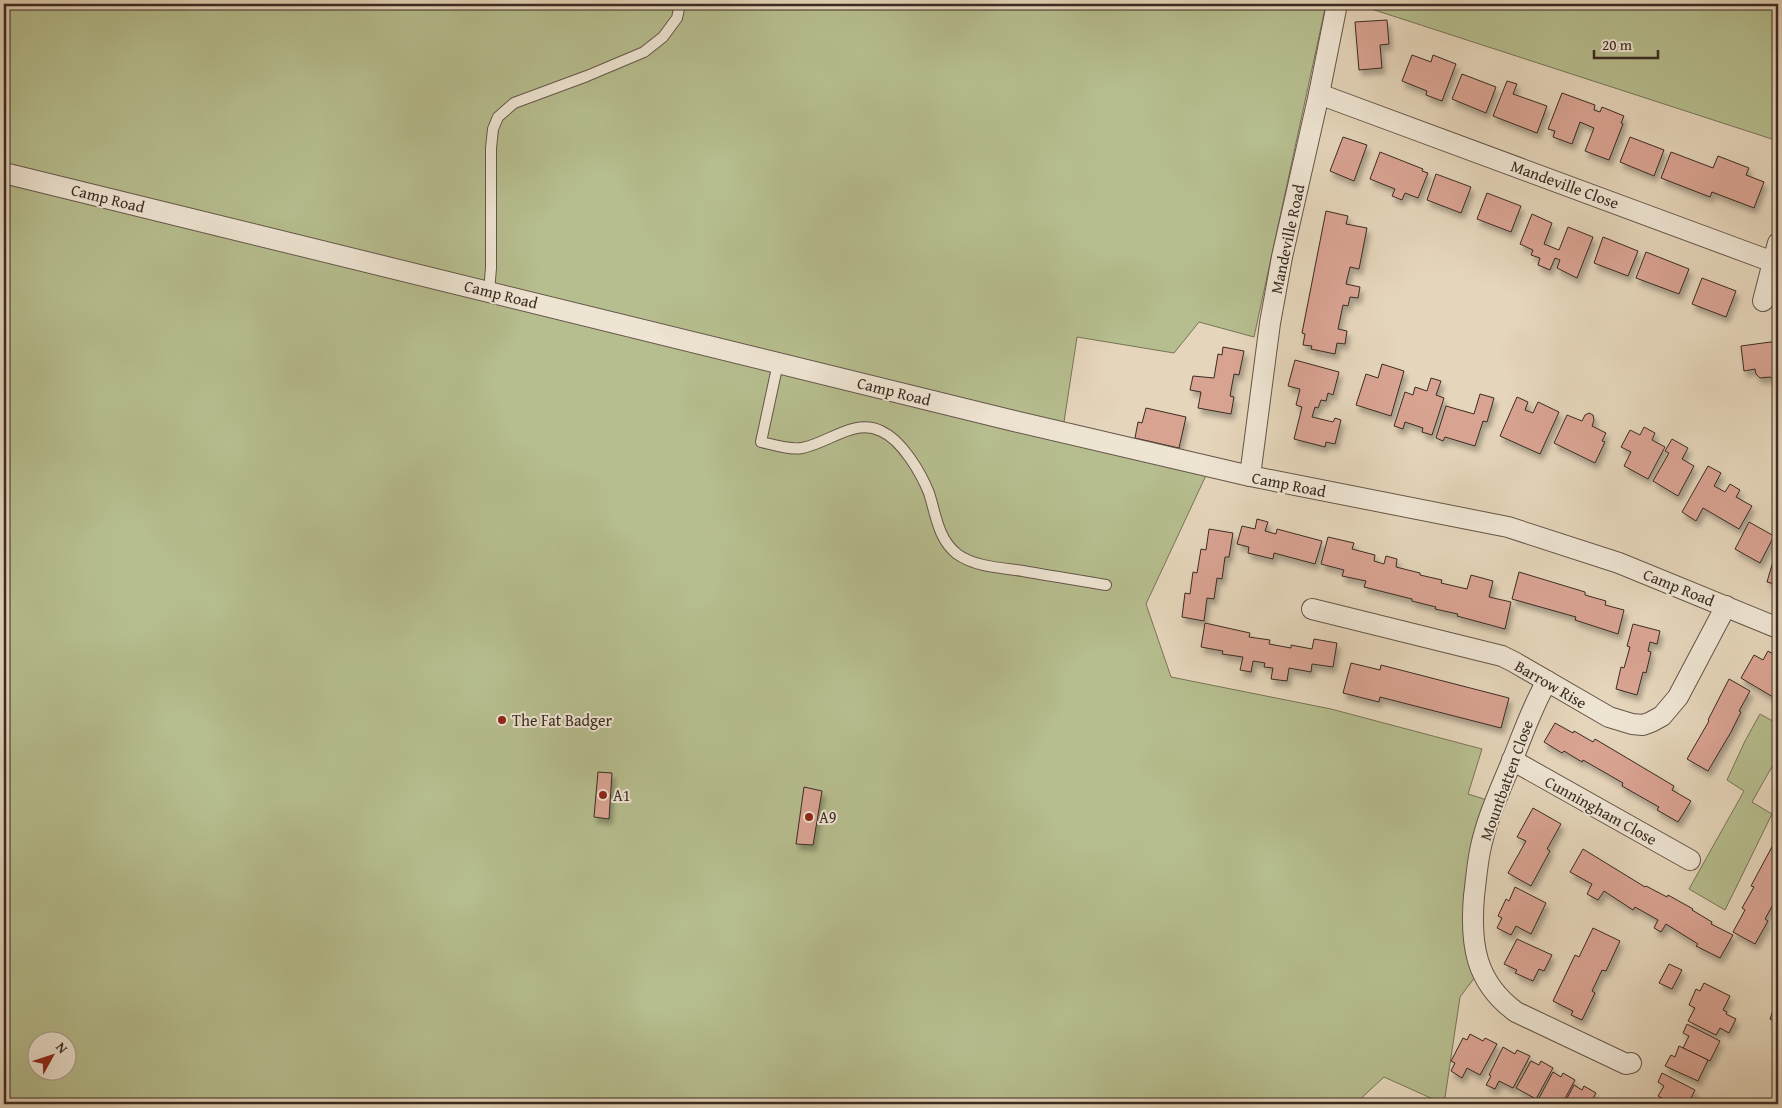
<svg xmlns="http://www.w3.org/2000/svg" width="1782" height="1108" viewBox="0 0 1782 1108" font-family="'Gentium Book Plus',serif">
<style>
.green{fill:#b6bd8e;stroke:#787458;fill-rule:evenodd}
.building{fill:#d9a392;stroke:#3a2b23;filter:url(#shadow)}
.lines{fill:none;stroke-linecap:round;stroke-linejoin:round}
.lane-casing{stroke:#655649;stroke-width:12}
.street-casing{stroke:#655649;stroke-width:22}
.lane{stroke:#eee4d2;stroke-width:10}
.street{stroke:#eee4d2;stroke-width:20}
.poi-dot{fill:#8f2418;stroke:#eee4d2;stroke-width:2}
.labels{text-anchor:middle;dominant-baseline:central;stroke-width:4;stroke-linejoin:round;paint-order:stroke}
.street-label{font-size:16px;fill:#3a2b23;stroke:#eee4d2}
.poi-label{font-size:16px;fill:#3a2b23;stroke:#eee4d2;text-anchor:start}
</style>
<defs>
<filter id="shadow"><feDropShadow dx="3" dy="5.5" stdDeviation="2.5" flood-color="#0004"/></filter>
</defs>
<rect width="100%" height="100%" fill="#e5d5ba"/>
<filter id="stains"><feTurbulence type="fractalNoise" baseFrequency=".004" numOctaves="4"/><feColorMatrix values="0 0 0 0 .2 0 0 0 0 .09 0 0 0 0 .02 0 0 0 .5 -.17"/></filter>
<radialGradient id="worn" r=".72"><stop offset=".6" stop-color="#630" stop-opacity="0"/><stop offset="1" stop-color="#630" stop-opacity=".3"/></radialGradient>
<g class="green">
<path d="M4,4H1326L1254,337L1199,322L1174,353L1077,337L1064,422L1082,439L1209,469L1146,604L1171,677L1331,709L1482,749L1468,794L1487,800L1478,973L1460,997L1444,1104L1384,1077L1355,1104H4ZM38,1040H68V1070H38Z"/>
<polygon points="1356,4 1778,4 1778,141"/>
<polygon points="1760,714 1778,724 1778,756 1752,802 1772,814 1725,910 1689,889 1744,791 1727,780 1745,741"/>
</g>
<g class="building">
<polygon points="1387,20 1389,44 1380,45 1382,68 1359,70 1355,22"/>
<polygon points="1412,55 1431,62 1433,55 1456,64 1442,101 1426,95 1427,91 1402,81"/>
<polygon points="1462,74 1496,87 1486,113 1452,99"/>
<polygon points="1507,81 1517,84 1513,94 1547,106 1537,133 1493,116"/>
<polygon points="1562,93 1595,105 1594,110 1600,112 1602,107 1624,116 1621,123 1623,124 1609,160 1585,151 1594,128 1580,122 1572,144 1553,137 1555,131 1548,129"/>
<polygon points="1343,137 1367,145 1354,181 1330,171"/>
<polygon points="1630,137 1664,150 1654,176 1620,162"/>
<polygon points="1380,152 1423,169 1422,171 1428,173 1418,198 1405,193 1402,200 1392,196 1395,189 1370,179"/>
<polygon points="1671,152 1713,168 1718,156 1749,168 1746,175 1764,182 1754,208 1712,192 1710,197 1661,178"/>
<polygon points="1436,174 1471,187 1461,213 1427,200"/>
<polygon points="1487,193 1521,206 1511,232 1477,219"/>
<polygon points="1326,211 1348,216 1346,224 1367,228 1359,269 1350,267 1346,284 1360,287 1358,298 1350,297 1348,306 1343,305 1338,329 1347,331 1345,344 1337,343 1335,354 1311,349 1312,346 1303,345 1305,334 1302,333"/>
<polygon points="1532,214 1552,223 1544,244 1559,250 1568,227 1593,237 1577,278 1557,268 1560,260 1555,258 1550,270 1538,265 1540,258 1531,255 1533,250 1520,244"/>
<polygon points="1603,237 1638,251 1628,276 1594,263"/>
<polygon points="1646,252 1689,269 1679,294 1636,278"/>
<polygon points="1702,278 1736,291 1726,317 1692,304"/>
<polygon points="1778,341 1778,381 1775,381 1770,377 1760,378 1756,374 1755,369 1744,371 1741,346"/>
<polygon points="1223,347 1244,351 1239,375 1234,374 1230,396 1234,397 1231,414 1198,408 1201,392 1190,390 1193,376 1214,378 1218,354 1222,355"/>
<polygon points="1295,360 1339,372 1333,395 1328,393 1326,401 1321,400 1318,408 1315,407 1312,417 1333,422 1335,418 1341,420 1335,444 1326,442 1325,447 1294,439 1302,407 1296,405 1300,389 1288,386"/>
<polygon points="1382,364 1404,371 1391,416 1356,405 1366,374 1378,378"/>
<polygon points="1431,378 1441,381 1436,395 1444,398 1432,435 1422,432 1423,428 1405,422 1403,429 1394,426 1405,392 1413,395 1415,387 1427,391"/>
<polygon points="1480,394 1494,398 1487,422 1483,421 1475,446 1445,437 1443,441 1436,438 1446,406 1474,414"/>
<polygon points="1517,397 1528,402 1525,410 1533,413 1538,402 1559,412 1540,454 1500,436"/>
<polygon points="1146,408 1186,417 1179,448 1135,438 1138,422 1142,423"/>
<polygon points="1589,413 1593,415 1594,420 1592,426 1606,433 1602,441 1605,442 1595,463 1554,443 1567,415 1582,421 1585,415"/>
<polygon points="1644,427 1655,433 1652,440 1665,447 1648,479 1624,466 1631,452 1621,447 1630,430 1640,435"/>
<polygon points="1672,439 1688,448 1682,459 1694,466 1678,496 1653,481 1669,453 1665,451"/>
<polygon points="1708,466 1721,473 1714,486 1725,492 1730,484 1740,490 1736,497 1752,506 1739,529 1703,508 1696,521 1682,512"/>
<polygon points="1257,519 1268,522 1265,531 1276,534 1277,529 1322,541 1315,564 1274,553 1273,559 1248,553 1249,547 1237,544 1242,526 1255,529"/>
<polygon points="1749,522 1774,536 1760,563 1735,549"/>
<polygon points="1209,529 1233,533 1229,557 1225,557 1222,579 1217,578 1214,599 1207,598 1204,621 1182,617 1185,593 1190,594 1193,572 1197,573 1201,549 1206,550"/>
<polygon points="1328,537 1354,543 1352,549 1375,555 1374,561 1384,564 1386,556 1397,559 1396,567 1420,573 1420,575 1442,580 1441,583 1467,589 1471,575 1493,581 1489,597 1511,602 1505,629 1457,616 1458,614 1435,609 1436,607 1412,601 1412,599 1364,587 1366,581 1342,576 1344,570 1321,564"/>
<polygon points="1776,551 1778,551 1778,585 1767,582"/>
<polygon points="1519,572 1585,592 1585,595 1606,601 1605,605 1624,610 1618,634 1575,620 1576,617 1512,599"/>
<polygon points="1205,623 1250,633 1249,637 1270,640 1269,644 1291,648 1291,645 1312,649 1314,639 1337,643 1333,667 1312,664 1311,672 1289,668 1287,681 1271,679 1273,668 1264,667 1265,663 1253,661 1251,672 1240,670 1243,657 1222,654 1223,651 1201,647"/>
<polygon points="1633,624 1660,631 1657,644 1650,642 1648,651 1651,652 1646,673 1643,672 1637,695 1616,689 1621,667 1624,668 1630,647 1627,646"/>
<polygon points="1768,651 1778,657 1778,661 1773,669 1778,672 1778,700 1741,678 1754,655 1763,660"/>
<polygon points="1351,663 1380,670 1381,665 1509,698 1501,728 1380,697 1379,702 1343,693"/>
<polygon points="1729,679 1750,691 1739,711 1741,712 1731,732 1708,771 1687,759 1709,721 1708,720"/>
<polygon points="1555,723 1573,733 1574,731 1593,742 1595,739 1674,786 1672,790 1691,801 1678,822 1657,810 1659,807 1622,786 1623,783 1583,760 1582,762 1564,751 1562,753 1544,742"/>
<polygon points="598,772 612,773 609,819 594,817"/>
<polygon points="804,787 822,791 813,845 796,844"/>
<polygon points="1533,808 1561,824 1547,849 1550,851 1531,886 1508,873 1526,841 1517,837"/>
<polygon points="1778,830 1778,903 1775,901 1765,919 1768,921 1755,944 1733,932 1745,910 1742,908 1754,887 1751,886 1774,843 1772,842"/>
<polygon points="1583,849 1645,887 1646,886 1667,897 1668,895 1693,909 1692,910 1712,922 1711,924 1733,935 1720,958 1696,946 1698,944 1666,924 1661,932 1654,928 1658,920 1635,907 1633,910 1604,891 1598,900 1587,894 1592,884 1570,872"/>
<polygon points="1515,887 1546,903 1531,934 1516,926 1511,935 1497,928 1502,918 1498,916 1506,899 1509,901"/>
<polygon points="1593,928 1620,941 1606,971 1602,970 1592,991 1595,993 1582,1020 1571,1015 1573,1011 1553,1001 1575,955 1579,957"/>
<polygon points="1517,939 1552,955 1544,971 1539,969 1533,981 1515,973 1517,970 1504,964"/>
<polygon points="1669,964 1682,970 1672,989 1659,983"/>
<polygon points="1704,983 1730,996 1723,1010 1727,1012 1726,1014 1736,1019 1729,1033 1720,1028 1716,1035 1688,1021 1695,1008 1689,1005 1696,989 1700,991"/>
<polygon points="1774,1008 1778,1010 1778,1023 1770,1019"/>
<polygon points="1687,1024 1720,1041 1710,1061 1683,1048 1689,1036 1683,1033"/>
<polygon points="1470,1034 1483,1041 1485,1038 1497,1044 1480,1075 1467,1068 1462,1078 1451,1071 1455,1063 1451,1061 1463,1038 1467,1040"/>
<polygon points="1679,1046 1708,1060 1698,1081 1665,1066 1671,1055 1675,1057"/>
<polygon points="1503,1047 1515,1054 1517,1050 1530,1056 1513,1088 1499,1081 1495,1089 1486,1085 1491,1076 1489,1075"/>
<polygon points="1531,1061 1539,1065 1541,1061 1553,1068 1536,1099 1516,1088"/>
<polygon points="1553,1072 1561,1077 1563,1073 1575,1080 1562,1104 1547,1104 1538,1100"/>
<polygon points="1662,1073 1695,1090 1688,1104 1673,1104 1658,1096 1664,1086 1658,1082"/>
<polygon points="1574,1085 1582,1090 1584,1086 1596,1093 1590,1104 1564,1104"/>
</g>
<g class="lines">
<g class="lane-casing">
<g id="lane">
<polyline points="489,291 491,268 491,148 493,129 498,117 514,103 587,76 644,52 663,37 677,18 680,4"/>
<path d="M778,363L761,442C774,445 790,450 802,448C829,443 854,418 881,431C902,440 921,473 929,493C936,515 938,539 957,554C975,567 1002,568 1023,571C1050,576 1078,580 1106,585"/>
</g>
</g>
<g class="street-casing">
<g id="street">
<polyline points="1319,94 1773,262 1763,301"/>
<polyline points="4,173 1014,421 1250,476 1508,527 1619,563 1778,628"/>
<polyline points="1773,262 1778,243"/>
<polyline points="1250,476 1270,323 1282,257 1319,94 1337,4"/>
<polyline points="1312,609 1502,656 1514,662 1609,717 1632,724 1643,725 1651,722 1662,716 1678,697 1726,606"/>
<path d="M1547,681C1532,707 1523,734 1512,761C1500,790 1486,820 1480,851C1477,866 1476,881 1474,896C1470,944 1475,982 1516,1012L1626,1064L1631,1063"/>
<polyline points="1512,760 1690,860"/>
</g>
</g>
<use href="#lane" class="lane"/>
<use href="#street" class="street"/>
</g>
<g class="poi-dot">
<circle cx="502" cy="720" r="5"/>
<circle cx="603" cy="795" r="5"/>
<circle cx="809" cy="817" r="5"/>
</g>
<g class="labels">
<g class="street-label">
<text transform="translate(1565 184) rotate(20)">Mandeville Close</text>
<text transform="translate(108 198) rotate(14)">Camp Road</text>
<text transform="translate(1287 239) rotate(-78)">Mandeville Road</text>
<text transform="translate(501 294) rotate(14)">Camp Road</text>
<text transform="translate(894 391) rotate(14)">Camp Road</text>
<text transform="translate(1289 484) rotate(11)">Camp Road</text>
<text transform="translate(1679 587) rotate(22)">Camp Road</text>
<text transform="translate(1551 684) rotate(30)">Barrow Rise</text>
<text transform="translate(1506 780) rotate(-70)">Mountbatten Close</text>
<text transform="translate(1601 810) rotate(29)">Cunningham Close</text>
</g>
<g class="poi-label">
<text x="512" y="720">The Fat Badger</text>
<text x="613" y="795">A1</text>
<text x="819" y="817">A9</text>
</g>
</g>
<rect width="1782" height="1108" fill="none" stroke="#e5d5ba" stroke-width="20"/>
<rect x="5" y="5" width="1772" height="1098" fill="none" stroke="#3a2b23" stroke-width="2.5"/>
<rect x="10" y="10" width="1762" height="1088" fill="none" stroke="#3a2b23"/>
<g transform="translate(52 1056) rotate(50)"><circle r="24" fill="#eee4d2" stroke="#a69a8c"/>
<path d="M0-4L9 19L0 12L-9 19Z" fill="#8f2418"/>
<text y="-8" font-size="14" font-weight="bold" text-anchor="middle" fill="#3a2b23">N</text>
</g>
<path d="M1594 50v8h64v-8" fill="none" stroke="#3a2b23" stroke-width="2.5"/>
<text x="1602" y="50" font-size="15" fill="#3a2b23" stroke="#eee4d2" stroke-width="4" paint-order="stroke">20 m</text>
<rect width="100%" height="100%" filter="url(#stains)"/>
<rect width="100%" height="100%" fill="url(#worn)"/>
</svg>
